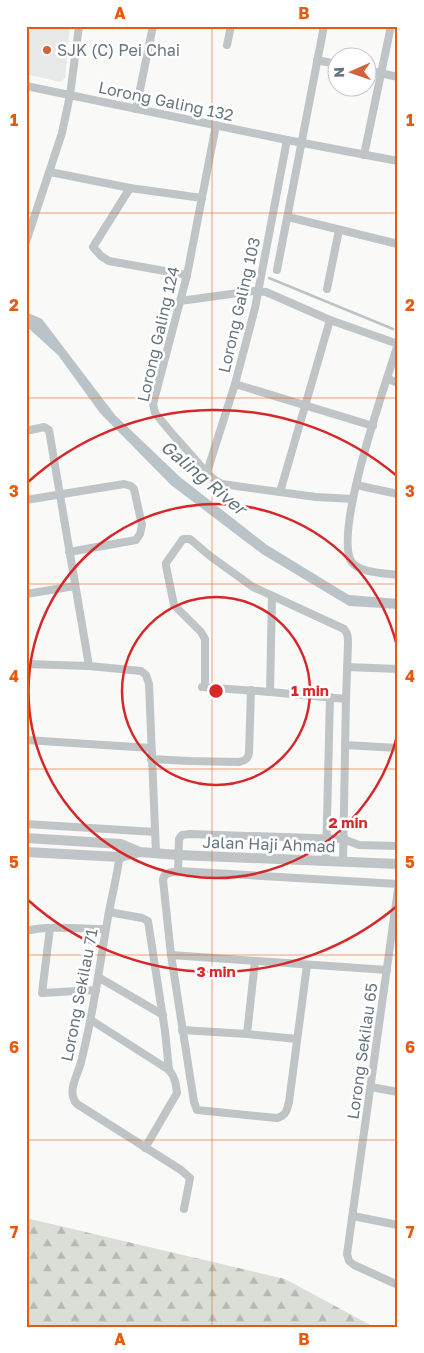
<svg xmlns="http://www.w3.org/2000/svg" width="424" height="1353" viewBox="0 0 424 1353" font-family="'Golos Text',sans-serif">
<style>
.built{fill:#e7e8e8}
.forest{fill:url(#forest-firs)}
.water{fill:#bac4c8}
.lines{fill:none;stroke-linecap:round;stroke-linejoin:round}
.stream{stroke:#bac4c8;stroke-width:2.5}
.minor{stroke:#bfc4c7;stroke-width:8}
.tertiary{stroke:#bfc4c7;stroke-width:10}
.grid{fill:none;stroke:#e8590c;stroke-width:1;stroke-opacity:0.55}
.ring{fill:none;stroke:#d62828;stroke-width:2.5}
.poi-dot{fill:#d4603d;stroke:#fff;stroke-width:2}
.labels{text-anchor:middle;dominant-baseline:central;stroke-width:5;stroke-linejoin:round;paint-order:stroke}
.poi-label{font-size:16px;fill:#667580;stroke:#fff;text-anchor:start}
.street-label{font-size:16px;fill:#667580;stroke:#fff}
.water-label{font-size:18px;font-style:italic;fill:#627379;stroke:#fff}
.centre{fill:#d62828;stroke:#fff;stroke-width:2.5}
.ring-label{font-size:15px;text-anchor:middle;font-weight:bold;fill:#d62828;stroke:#fff;stroke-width:5;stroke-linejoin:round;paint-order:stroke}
.neatline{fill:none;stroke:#e8590c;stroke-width:2}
.grid-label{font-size:16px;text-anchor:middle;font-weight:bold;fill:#e8590c}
</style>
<defs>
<pattern id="forest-firs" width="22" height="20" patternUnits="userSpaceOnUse" patternTransform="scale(1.25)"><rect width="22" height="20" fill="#daded7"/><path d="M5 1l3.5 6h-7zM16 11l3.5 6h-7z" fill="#b5b9b4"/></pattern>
</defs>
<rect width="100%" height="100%" fill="#f9f9f8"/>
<polygon class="built" points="26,26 70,26 65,78 60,82 26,74"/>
<polygon class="forest" points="26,1218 285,1279 374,1327 26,1327"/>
<polygon class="water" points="26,312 42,319 115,415 180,477 267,545 349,595 398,599 398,609 349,606 262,554 171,485 100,413 58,355 26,326"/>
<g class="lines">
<polyline class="stream" points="269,278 393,329"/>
<g class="minor">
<polyline points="227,45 231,26"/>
<polyline points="317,60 336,64"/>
<polyline points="366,70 398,77"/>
<polyline points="26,86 287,140 398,161"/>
<polyline points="136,109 153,26"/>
<path d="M216,125L187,275L153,404L155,413C167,428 180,443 193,457C202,467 210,479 222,484L316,497L353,499"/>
<polyline points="364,155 391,26"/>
<polyline points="50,172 130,188 202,198"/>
<polyline points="130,188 93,247 101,256 109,261 187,275"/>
<polyline points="288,217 398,244"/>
<polyline points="26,242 62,133 70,95 79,26"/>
<polyline points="277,270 324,26"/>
<polyline points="327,289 339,230"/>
<polyline points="180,301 253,291 266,292 330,320 398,344"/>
<path d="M398,344C386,383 334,529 351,561C358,573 385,573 398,575"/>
<polyline points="388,379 398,383"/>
<polyline points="235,384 373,426"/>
<polyline points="26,431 44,427 49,430 89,666"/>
<polyline points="207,472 235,384 255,308 287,140"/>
<polyline points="356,485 398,494"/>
<polyline points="280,492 330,320"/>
<polyline points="26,500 124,484 131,486 134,489 142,525 140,534 136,540 69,552"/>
<polyline points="26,594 75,586"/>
<polyline points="26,664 89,666 141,671 146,675 149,684 156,853"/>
<polyline points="347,667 398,669"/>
<polyline points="202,687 270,692 346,699"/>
<path d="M205,687V639L201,632L174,605L166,566V563L183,539H190L210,556L253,587L344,629C348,634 348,637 348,643L346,699L343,862"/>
<polyline points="270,692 272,596"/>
<polyline points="26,740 151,748"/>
<polyline points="345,745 398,748"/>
<path d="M151,759L189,761L239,762C245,761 248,759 249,753L251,690"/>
<polyline points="26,824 155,832"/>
<path d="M121,844C119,871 111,897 107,923C99,969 93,1016 81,1062C78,1075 66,1092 77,1104L181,1170L190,1178L184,1209"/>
<polyline points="326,861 330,697"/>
<polyline points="178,871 179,839 182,835 190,834 343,839 359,845 398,846"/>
<polyline points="398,889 347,1254 349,1261 354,1265 398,1285"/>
<polyline points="109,912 142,918 148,921 165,1031 169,1070"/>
<polyline points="50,928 42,993 96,990"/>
<path d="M26,931C48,925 82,929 106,929"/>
<polyline points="171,955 387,970"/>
<path d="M307,965L289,1102C287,1110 286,1116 277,1118L197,1110L194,1102L171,955L163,880C164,872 170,873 178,871L398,884"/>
<polyline points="98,977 163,1015"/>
<path d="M91,1020L169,1070C175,1077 176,1084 177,1093L145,1148"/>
<polyline points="182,1030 247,1034 297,1039"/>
<polyline points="247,1034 255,961"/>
<polyline points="371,1087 398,1092"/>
<polyline points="353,1216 398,1225"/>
</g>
<g class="tertiary">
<polyline points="26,838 121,844 140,852 178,855 398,864"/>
<polyline points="26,852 120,857 140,852"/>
</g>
</g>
<path class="grid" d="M212,26V1327M26,213H398M26,398H398M26,584H398M26,769H398M26,955H398M26,1140H398"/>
<g class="ring">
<circle cx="216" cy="691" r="94"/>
<path d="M397 736A187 187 0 1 1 397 646"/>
<path d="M397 906A281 281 0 0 1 28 900M28 482A281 281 0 0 1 397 476"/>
</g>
<circle class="poi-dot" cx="47" cy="50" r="5"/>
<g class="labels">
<g class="poi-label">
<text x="57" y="50">SJK (C) Pei Chai</text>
</g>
<g class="street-label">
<text transform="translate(166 101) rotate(12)">Lorong Galing 132</text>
<text transform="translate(239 305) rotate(-77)">Lorong Galing 103</text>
<text transform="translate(158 334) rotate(-77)">Lorong Galing 124</text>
<text transform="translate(269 844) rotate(2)">Jalan Haji Ahmad</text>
<text transform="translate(79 995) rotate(-79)">Lorong Sekilau 71</text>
<text transform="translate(362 1051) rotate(-82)">Lorong Sekilau 65</text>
</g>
<g class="water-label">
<text transform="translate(204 477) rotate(40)">Galing River</text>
</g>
</g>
<circle cx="216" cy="691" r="8" class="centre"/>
<g class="ring-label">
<text x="310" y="696">1 min</text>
<text x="348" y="828">2 min</text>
<text x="216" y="977">3 min</text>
</g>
<rect width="424" height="1353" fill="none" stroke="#ffffff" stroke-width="55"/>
<g transform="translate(352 72) rotate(268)"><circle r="24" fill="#ffffff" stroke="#c2c8cc"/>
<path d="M0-4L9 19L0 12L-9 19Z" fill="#d4603d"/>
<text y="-8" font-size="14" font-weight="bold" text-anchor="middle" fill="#667580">N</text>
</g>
<rect x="28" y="28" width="368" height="1298" class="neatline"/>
<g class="grid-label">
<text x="120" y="19">A</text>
<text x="304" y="19">B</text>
<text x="14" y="126">1</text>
<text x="410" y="126">1</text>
<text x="14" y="311">2</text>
<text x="410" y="311">2</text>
<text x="14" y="497">3</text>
<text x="410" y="497">3</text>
<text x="14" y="682">4</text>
<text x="410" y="682">4</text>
<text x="14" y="868">5</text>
<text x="410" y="868">5</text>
<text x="14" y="1053">6</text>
<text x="410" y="1053">6</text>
<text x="14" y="1238">7</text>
<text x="410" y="1238">7</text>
<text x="120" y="1345">A</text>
<text x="304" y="1345">B</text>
</g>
</svg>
